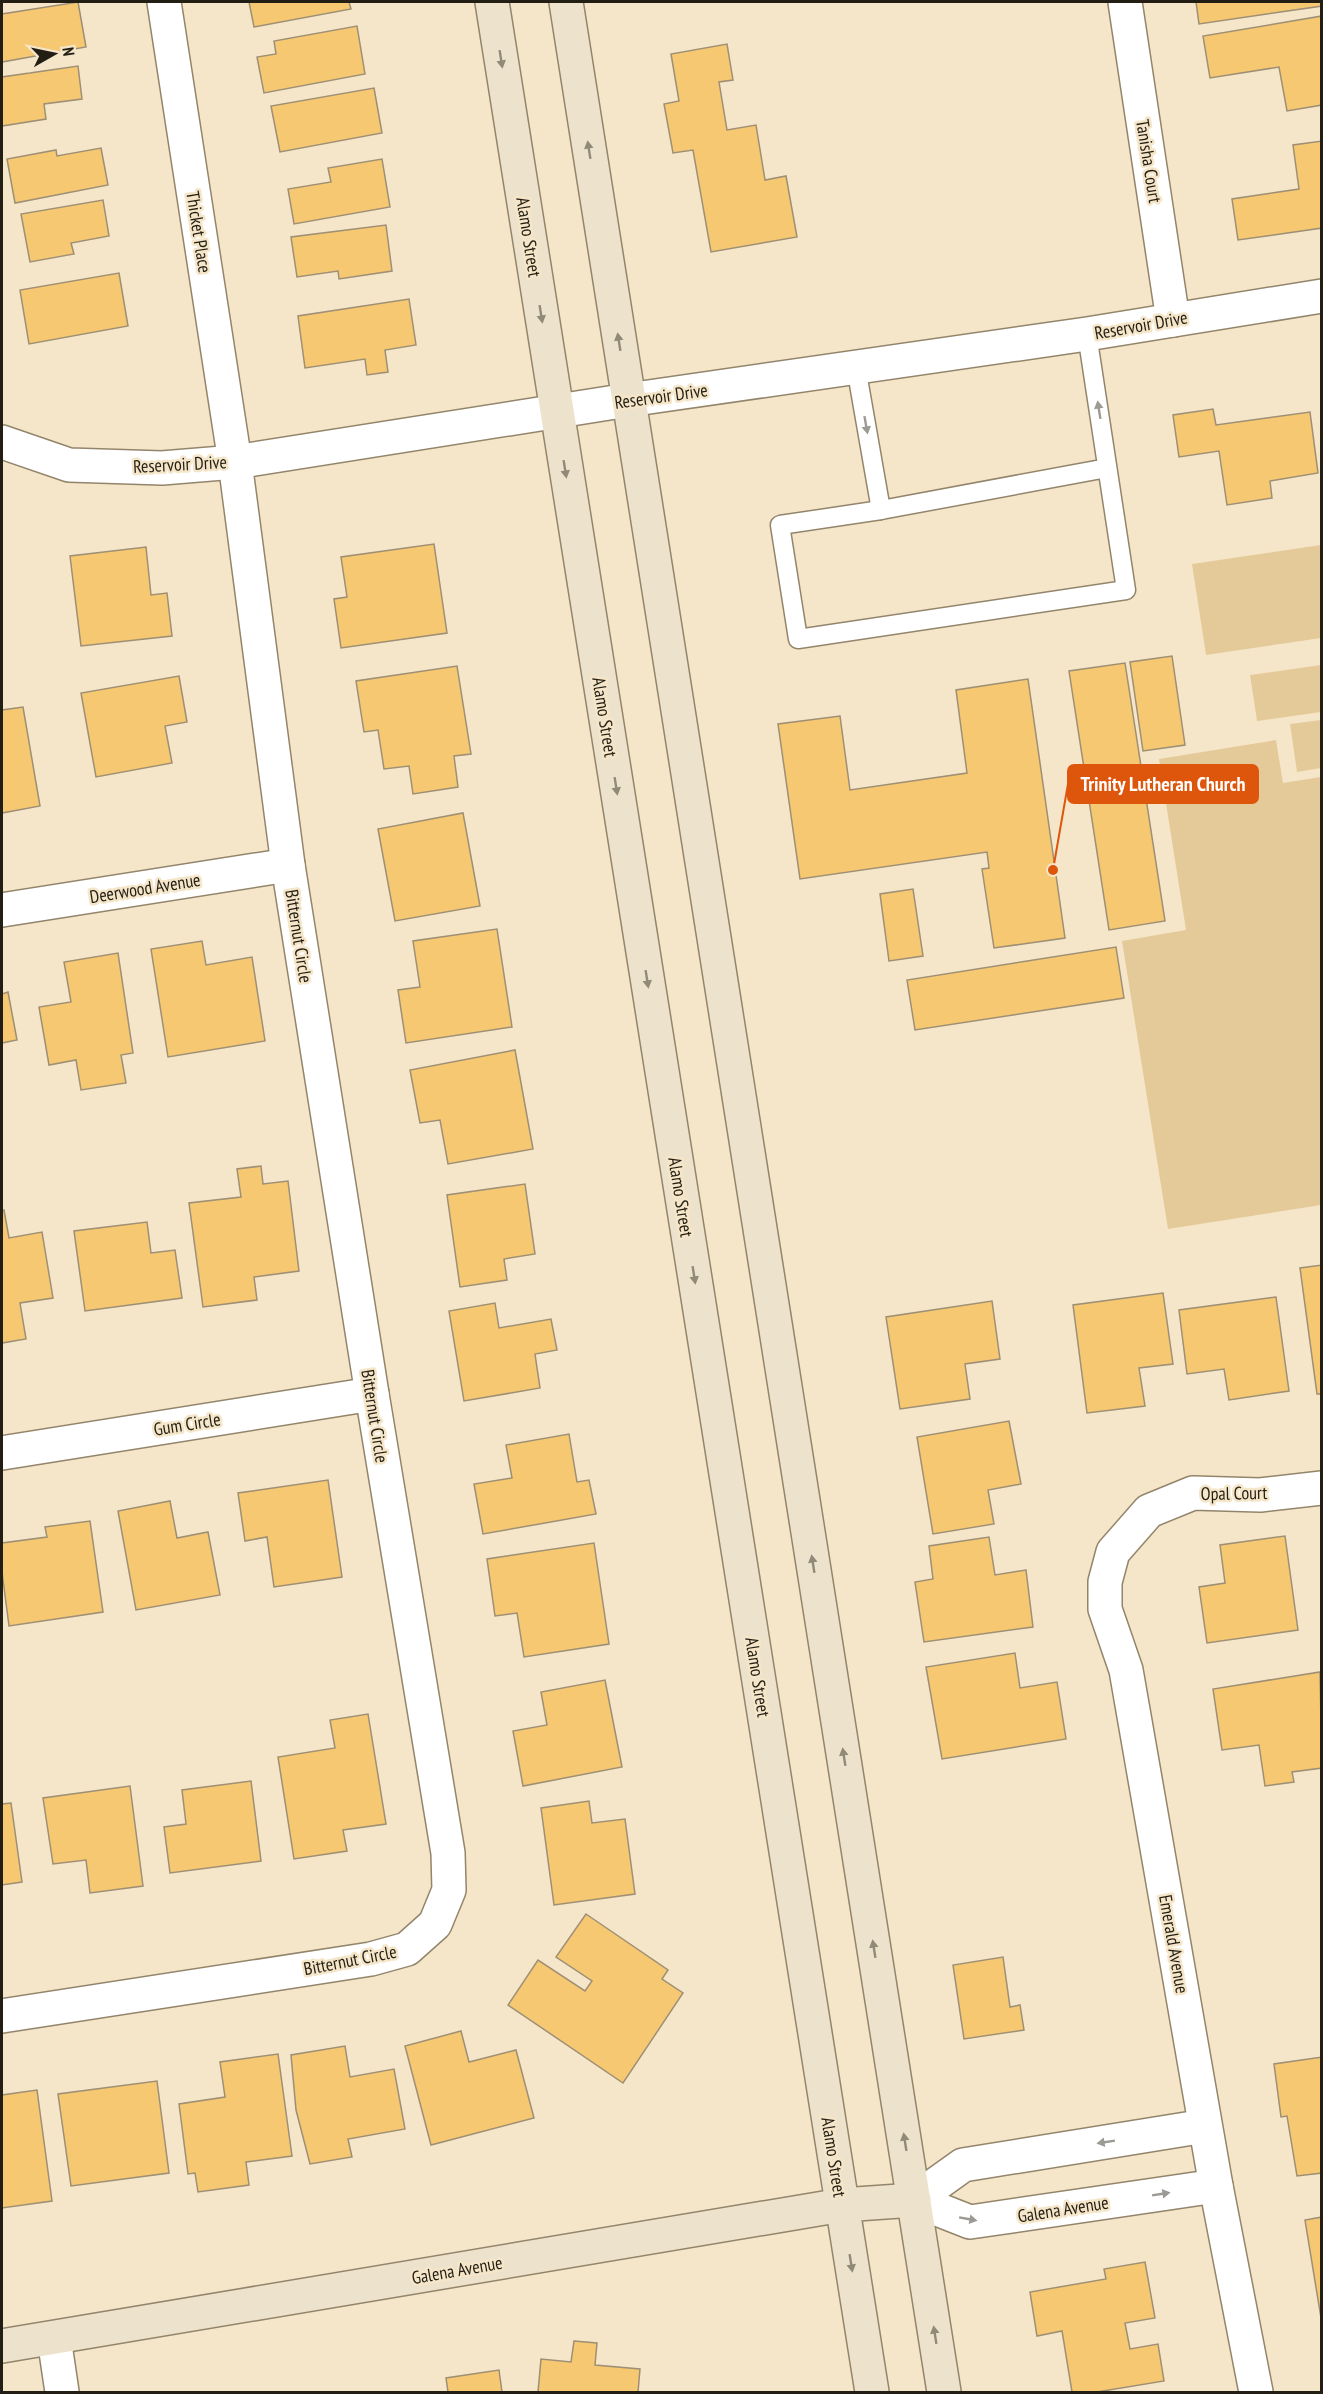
<svg xmlns="http://www.w3.org/2000/svg" width="1323" height="2394" viewBox="0 0 1323 2394" font-family="'PT Sans Narrow',sans-serif">
<style>
.green{fill:#e5ca99}
.building{fill:#f5c871;stroke:#9e8f75;stroke-width:1.5}
.lines{fill:none;stroke-linecap:round;stroke-linejoin:round}
.lane-casing{stroke:#93856b;stroke-width:21}
.street-casing{stroke:#93856b;stroke-width:36}
.secondary-casing{stroke:#93856b;stroke-width:36}
.lane{stroke:#fff;stroke-width:18}
.street{stroke:#fff;stroke-width:33}
.secondary{stroke:#ede2cc;stroke-width:33}
.oneway{fill:#928a79}
.oneway2{fill:#9c9a95}
.labels{text-anchor:middle;dominant-baseline:central;stroke-width:5;stroke-linejoin:round;paint-order:stroke}
.street-label{font-size:18px;fill:#231e13;stroke:#f5e6c9}
.leader{fill:none;stroke:#de560c;stroke-width:2}
.callout-dot{fill:#de560c;stroke:#f5e6c9;stroke-width:2}
.callout{fill:#de560c;stroke:#de560c;stroke-width:2}
.callout-label{font-size:20px;text-anchor:middle;font-weight:bold;fill:#fff}
</style>
<rect width="100%" height="100%" fill="#f5e6c9"/>
<g class="green">
<polygon points="1321,545 1321,638 1206,655 1192,564"/>
<polygon points="1321,665 1321,712 1257,721 1250,675"/>
<polygon points="1321,720 1321,768 1297,772 1290,724"/>
<polygon points="1276,740 1283,783 1321,777 1321,1205 1168,1229 1122,941 1186,930 1159,759"/>
</g>
<g class="building">
<polygon points="78,2 86,47 2,62 2,14"/>
<polygon points="249,2 349,2 351,9 254,27"/>
<polygon points="1196,2 1322,2 1322,6 1199,24"/>
<polygon points="1322,16 1322,105 1287,111 1279,67 1210,78 1203,36"/>
<polygon points="357,26 365,74 264,93 257,57 276,54 274,41"/>
<polygon points="727,44 733,80 719,82 727,130 756,125 765,180 786,176 797,237 711,252 693,150 673,153 664,104 679,101 671,54"/>
<polygon points="78,66 82,99 44,104 46,119 2,126 2,77"/>
<polygon points="374,88 382,133 280,152 271,106"/>
<polygon points="1322,141 1322,228 1238,240 1232,199 1299,189 1293,145"/>
<polygon points="101,148 108,185 15,203 7,159 56,150 57,156"/>
<polygon points="382,159 390,207 294,224 288,189 331,182 328,168"/>
<polygon points="103,200 109,236 71,243 74,254 30,262 21,214"/>
<polygon points="386,225 392,271 339,279 338,271 297,277 291,237"/>
<polygon points="119,273 128,326 29,344 20,290"/>
<polygon points="409,299 416,345 385,350 388,372 367,375 365,359 305,368 298,316"/>
<polygon points="1213,409 1216,425 1310,412 1318,473 1270,481 1272,498 1227,505 1219,451 1179,457 1173,415"/>
<polygon points="434,544 447,633 341,648 334,599 347,597 341,557"/>
<polygon points="146,547 151,595 167,593 172,636 81,646 70,556"/>
<polygon points="1172,656 1185,745 1143,751 1130,662"/>
<polygon points="1125,663 1165,921 1109,930 1069,671"/>
<polygon points="457,666 471,754 454,756 458,787 413,794 409,766 384,769 378,730 364,732 356,681"/>
<polygon points="179,676 187,722 165,726 172,763 96,777 81,693"/>
<polygon points="1028,679 1065,938 994,948 982,869 989,868 987,852 800,879 778,724 840,716 850,790 967,773 956,690"/>
<polygon points="23,707 40,806 2,813 2,710"/>
<polygon points="463,813 480,906 395,921 378,829"/>
<polygon points="913,889 923,956 889,961 880,894"/>
<polygon points="497,929 512,1027 406,1043 398,990 420,987 413,941"/>
<polygon points="202,941 206,965 252,957 265,1041 168,1057 151,949"/>
<polygon points="1116,947 1124,998 915,1030 907,980"/>
<polygon points="118,953 133,1053 121,1055 126,1083 81,1090 76,1060 49,1065 39,1007 71,1002 64,962"/>
<polygon points="8,992 17,1040 2,1043 2,994"/>
<polygon points="515,1050 533,1149 448,1164 440,1120 420,1123 410,1070"/>
<polygon points="261,1166 263,1184 288,1181 299,1271 254,1277 257,1300 203,1307 189,1203 241,1197 237,1169"/>
<polygon points="525,1184 535,1254 504,1259 507,1280 460,1287 447,1195"/>
<polygon points="4,1210 9,1238 42,1232 53,1298 20,1303 26,1339 2,1343 2,1211"/>
<polygon points="147,1222 151,1253 175,1250 182,1298 85,1311 74,1231"/>
<polygon points="1322,1265 1322,1394 1317,1394 1300,1268"/>
<polygon points="1163,1293 1173,1364 1139,1368 1145,1406 1087,1413 1073,1305"/>
<polygon points="1276,1297 1289,1391 1229,1400 1224,1369 1187,1374 1179,1310"/>
<polygon points="992,1301 1000,1359 965,1364 970,1399 900,1409 886,1317"/>
<polygon points="495,1303 499,1328 551,1319 557,1350 535,1354 540,1388 464,1401 449,1311"/>
<polygon points="1009,1421 1021,1484 988,1490 994,1524 933,1534 917,1437"/>
<polygon points="569,1434 577,1482 589,1480 596,1514 483,1534 474,1484 512,1478 506,1445"/>
<polygon points="328,1480 342,1577 274,1587 267,1537 245,1541 238,1493"/>
<polygon points="170,1501 177,1538 208,1532 220,1595 136,1610 118,1511"/>
<polygon points="90,1521 103,1612 9,1626 2,1572 2,1543 47,1537 45,1527"/>
<polygon points="1285,1536 1298,1630 1207,1643 1199,1587 1225,1583 1220,1545"/>
<polygon points="989,1537 995,1575 1026,1570 1033,1627 924,1642 915,1582 933,1579 929,1546"/>
<polygon points="594,1543 609,1644 524,1657 517,1613 495,1616 487,1559"/>
<polygon points="1015,1653 1020,1688 1057,1682 1066,1739 942,1759 926,1667"/>
<polygon points="1320,1672 1322,1768 1292,1772 1294,1782 1265,1786 1259,1745 1222,1750 1213,1689"/>
<polygon points="605,1680 622,1767 523,1786 513,1731 547,1725 541,1692"/>
<polygon points="368,1714 386,1824 343,1830 347,1851 294,1859 278,1757 335,1748 330,1720"/>
<polygon points="251,1781 261,1861 170,1873 164,1827 186,1824 182,1790"/>
<polygon points="130,1786 143,1886 90,1893 86,1860 53,1864 43,1798"/>
<polygon points="589,1801 592,1823 625,1819 635,1894 554,1905 541,1808"/>
<polygon points="11,1803 22,1882 2,1885 2,1804"/>
<polygon points="586,1914 668,1970 662,1979 683,1993 623,2083 508,2005 538,1960 585,1991 592,1981 556,1957"/>
<polygon points="1003,1957 1010,2007 1020,2005 1024,2030 964,2039 953,1965"/>
<polygon points="461,2031 469,2062 516,2050 534,2118 431,2145 405,2046"/>
<polygon points="345,2046 350,2077 394,2069 405,2129 348,2139 352,2157 310,2164 296,2110 291,2055"/>
<polygon points="278,2054 292,2156 246,2162 249,2185 198,2192 195,2173 188,2174 179,2104 225,2097 220,2062"/>
<polygon points="1322,2057 1322,2173 1297,2176 1287,2116 1281,2117 1274,2064"/>
<polygon points="157,2081 169,2173 71,2186 58,2094"/>
<polygon points="37,2090 52,2201 2,2208 2,2095"/>
<polygon points="1322,2217 1322,2324 1305,2220"/>
<polygon points="1145,2262 1155,2318 1125,2323 1130,2349 1158,2344 1164,2381 1097,2392 1072,2392 1062,2331 1037,2336 1030,2292 1106,2279 1104,2269"/>
<polygon points="574,2341 597,2343 595,2365 640,2369 638,2392 538,2392 541,2359 571,2362"/>
<polygon points="499,2370 502,2392 448,2392 446,2378"/>
</g>
<g class="lines">
<g class="lane-casing">
<g id="lane">
<polyline points="1087,334 1126,590 798,639 780,525 881,510 1107,468"/>
<polyline points="856,367 881,510"/>
</g>
</g>
<g class="street-casing">
<g id="street">
<polyline points="1125,2 1173,320"/>
<polyline points="2,442 69,465 162,468 235,462 628,400 1087,334 1322,296"/>
<polyline points="2,910 288,865"/>
<polyline points="2,1453 372,1394"/>
<polyline points="2,2016 371,1959 407,1949 435,1924 449,1890 448,1853 372,1394 288,865 235,462 164,2"/>
<polyline points="914,2200 970,2222 1216,2186"/>
<polyline points="914,2200 963,2165 1205,2126"/>
<polyline points="54,2338 62,2392"/>
<polyline points="1256,2392 1216,2186 1126,1670 1105,1609 1105,1582 1113,1552 1149,1511 1193,1493 1260,1495 1322,1488"/>
</g>
</g>
<g class="secondary-casing">
<g id="secondary">
<polyline points="492,2 872,2392"/>
<polyline points="566,2 944,2392"/>
<polyline points="2,2346 842,2205 914,2200"/>
</g>
</g>
<use href="#lane" class="lane"/>
<use href="#street" class="street"/>
<use href="#secondary" class="secondary"/>
</g>
<defs><path id="oneway-solid" d="M-6-.8H1V-3.2L6.5 0L1 3.2V.8H-6Z" transform="scale(1.5)"/></defs>
<g class="oneway">
<use href="#oneway-solid" transform="translate(501 59) rotate(81)"/>
<use href="#oneway-solid" transform="translate(589 150) rotate(-99)"/>
<use href="#oneway-solid" transform="translate(541 314) rotate(81)"/>
<use href="#oneway-solid" transform="translate(619 342) rotate(-99)"/>
<use href="#oneway-solid" transform="translate(565 469) rotate(81)"/>
<use href="#oneway-solid" transform="translate(616 786) rotate(81)"/>
<use href="#oneway-solid" transform="translate(647 979) rotate(81)"/>
<use href="#oneway-solid" transform="translate(694 1275) rotate(81)"/>
<use href="#oneway-solid" transform="translate(813 1564) rotate(-99)"/>
<use href="#oneway-solid" transform="translate(844 1757) rotate(-99)"/>
<use href="#oneway-solid" transform="translate(874 1949) rotate(-99)"/>
<use href="#oneway-solid" transform="translate(905 2142) rotate(-99)"/>
<use href="#oneway-solid" transform="translate(851 2263) rotate(81)"/>
<use href="#oneway-solid" transform="translate(935 2335) rotate(-99)"/>
</g>
<g class="oneway2">
<use href="#oneway-solid" transform="translate(1099 410) rotate(-99)"/>
<use href="#oneway-solid" transform="translate(866 425) rotate(80)"/>
<use href="#oneway-solid" transform="translate(1106 2142) rotate(171)"/>
<use href="#oneway-solid" transform="translate(1161 2194) rotate(-9)"/>
<use href="#oneway-solid" transform="translate(968 2219) rotate(10)"/>
</g>
<g class="labels">
<g class="street-label">
<text transform="translate(1149 161) rotate(81)">Tanisha Court</text>
<text transform="translate(199 232) rotate(81)">Thicket Place</text>
<text transform="translate(529 237) rotate(81)">Alamo Street</text>
<text transform="translate(1141 325) rotate(-10)">Reservoir Drive</text>
<text transform="translate(661 396) rotate(-8)">Reservoir Drive</text>
<text transform="translate(180 464) rotate(-3)">Reservoir Drive</text>
<text transform="translate(605 717) rotate(81)">Alamo Street</text>
<text transform="translate(145 888) rotate(-9)">Deerwood Avenue</text>
<text transform="translate(299 936) rotate(81)">Bitternut Circle</text>
<text transform="translate(681 1197) rotate(81)">Alamo Street</text>
<text transform="translate(375 1416) rotate(81)">Bitternut Circle</text>
<text transform="translate(187 1424) rotate(-9)">Gum Circle</text>
<text transform="translate(1234 1493) rotate(-1)">Opal Court</text>
<text transform="translate(758 1677) rotate(81)">Alamo Street</text>
<text transform="translate(1174 1944) rotate(80)">Emerald Avenue</text>
<text transform="translate(350 1960) rotate(-11)">Bitternut Circle</text>
<text transform="translate(834 2157) rotate(81)">Alamo Street</text>
<text transform="translate(1063 2209) rotate(-9)">Galena Avenue</text>
<text transform="translate(457 2270) rotate(-10)">Galena Avenue</text>
</g>
</g>
<path class="leader" d="M1053 870L1068 784"/>
<circle class="callout-dot" cx="1053" cy="870" r="6"/>
<rect class="callout" x="1068" y="765" width="190" height="38" rx="6"/>
<g class="callout-label">
<text x="1163" y="791">Trinity Lutheran Church</text>
</g>
<rect width="1323" height="2394" fill="none" stroke="#231e13" stroke-width="6"/>
<g transform="translate(54 54) rotate(81)" stroke="#f5e6c9" stroke-width="4.5" paint-order="stroke">
<path d="M0-4.5L10 22L0 15L-10 22Z" fill="#231e13"/>
<text y="-9" font-size="16" font-weight="bold" text-anchor="middle" fill="#231e13">N</text>
</g>
</svg>
